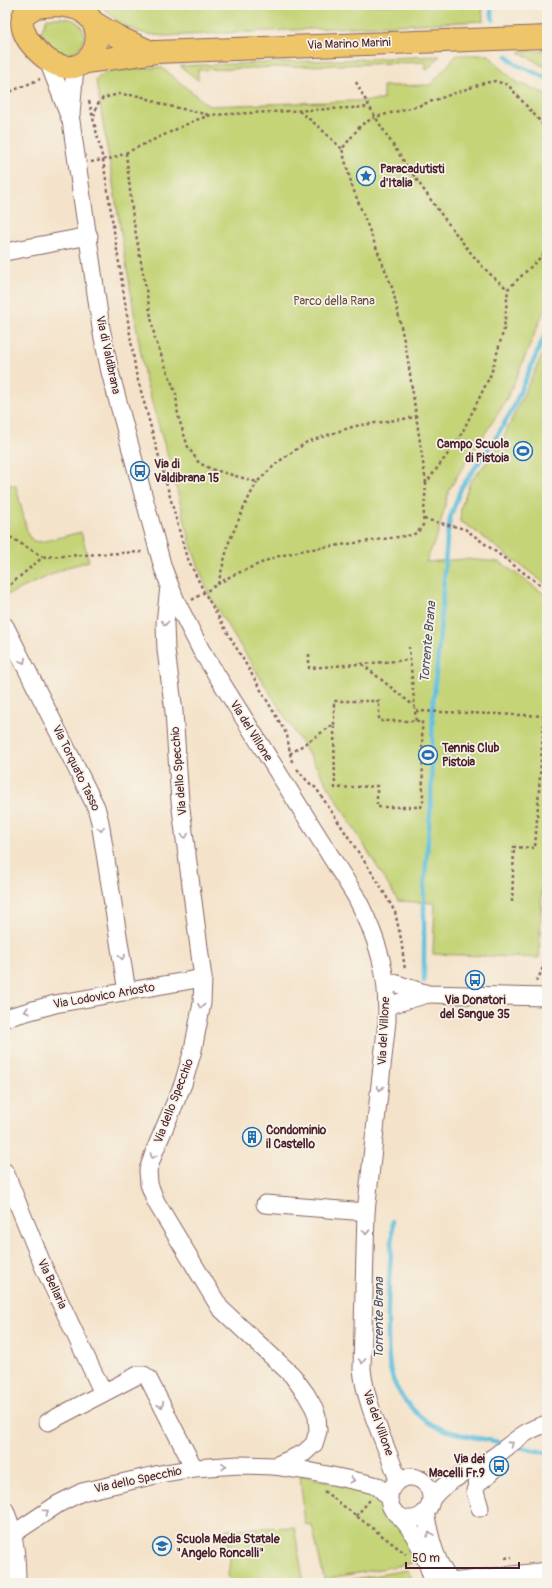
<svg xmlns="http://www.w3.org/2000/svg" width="552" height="1588" viewBox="0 0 552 1588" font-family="Pangolin,sans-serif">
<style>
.green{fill:#c4d477;stroke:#877a51}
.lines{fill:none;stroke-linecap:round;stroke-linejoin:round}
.stream{stroke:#60bfde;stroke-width:4.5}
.minor-casing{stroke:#866463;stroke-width:19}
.major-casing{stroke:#866463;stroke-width:24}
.path{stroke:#866463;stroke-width:2.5;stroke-dasharray:3 3;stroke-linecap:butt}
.minor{stroke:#fff;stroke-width:17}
.major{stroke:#eec569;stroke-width:22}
.oneway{stroke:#ae9aa0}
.labels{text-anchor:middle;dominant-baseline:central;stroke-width:3.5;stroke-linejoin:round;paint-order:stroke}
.street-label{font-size:12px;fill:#4a1f2b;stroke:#f7f3e8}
.poi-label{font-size:12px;font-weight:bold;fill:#4a1f2b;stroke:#f7f3e8;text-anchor:start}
.park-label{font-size:12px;fill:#684c3e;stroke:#f7f3e8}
.water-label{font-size:13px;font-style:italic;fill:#514f61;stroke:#f7f3e8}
</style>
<rect width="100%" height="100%" fill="#f7f3e8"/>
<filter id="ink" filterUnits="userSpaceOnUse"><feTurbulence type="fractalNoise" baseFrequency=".025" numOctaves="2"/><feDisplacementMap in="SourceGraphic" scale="8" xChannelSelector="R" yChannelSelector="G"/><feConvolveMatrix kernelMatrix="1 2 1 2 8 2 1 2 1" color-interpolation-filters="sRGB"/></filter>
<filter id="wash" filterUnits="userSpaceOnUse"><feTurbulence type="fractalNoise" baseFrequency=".012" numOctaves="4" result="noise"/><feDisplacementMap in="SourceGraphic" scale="16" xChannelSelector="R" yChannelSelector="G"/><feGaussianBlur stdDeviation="0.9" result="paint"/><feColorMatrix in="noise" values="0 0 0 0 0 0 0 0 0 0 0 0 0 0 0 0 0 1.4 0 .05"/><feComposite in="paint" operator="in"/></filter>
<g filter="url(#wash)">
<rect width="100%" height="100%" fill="#f4e3ca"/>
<g class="green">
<path d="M100,5H482L483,21L164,36C131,33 123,27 100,5Z"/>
<path d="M47,18C56,18 68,17 75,21C93,30 81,59 62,53C53,51 46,41 40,35Z"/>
<polygon points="547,51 547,68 519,52"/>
<polygon points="457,55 489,55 499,67 516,82 547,94 547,304 511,390 501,409 459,473 449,490 438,533 426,562 465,559 500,562 547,596 547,768 539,958 433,954 435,903 398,901 316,766 212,601 204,582 192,548 170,464 145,379 96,80 103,73 116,71 161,67 209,106 383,100 383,86 430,85"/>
<polygon points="440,56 426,71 425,62 198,70 198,80 180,66"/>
<polygon points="547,345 547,585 467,525 460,522 461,507 470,482 487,462 504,436"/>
<polygon points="5,483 16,486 28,535 33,541 41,542 81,532 89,561 68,567 5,596"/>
<polygon points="300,1475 363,1490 374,1495 401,1513 420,1562 324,1579 312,1525 305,1524"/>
<polygon points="294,1527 304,1583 232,1583 228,1576 230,1559 226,1529"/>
<polygon points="407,1570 414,1581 411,1583 331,1583"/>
</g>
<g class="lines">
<g class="stream">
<polyline points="490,5 493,20"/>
<polyline points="507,56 515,64 547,78"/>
<polyline points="424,981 424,890 431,802 433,705 440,633 447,538 450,518 461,488 497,436 513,408 547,330"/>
<path d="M393,1221C391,1258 387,1295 388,1333C388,1345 388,1360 391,1372C395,1392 412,1411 428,1422C448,1435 481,1438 504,1443"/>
<polyline points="515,1446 547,1453"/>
</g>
</g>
</g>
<g filter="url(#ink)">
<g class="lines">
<g class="minor-casing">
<g id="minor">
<path d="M48,61L71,121L101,328L110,372L163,568L176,601L201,650L355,895C369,921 381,951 385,980C387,994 387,1007 387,1021L366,1212L362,1369C366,1408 386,1443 398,1480"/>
<polyline points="71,115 75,66"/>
<polyline points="5,252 89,236"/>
<polyline points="169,586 165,624 166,650 174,712 180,801 203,978 202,1003 193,1050 183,1084 155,1150 148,1170 149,1184 156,1202 220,1308 292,1375 306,1394 314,1408 317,1416 318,1431 314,1444 304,1453 275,1466"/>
<polyline points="5,626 96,807 100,822 127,992"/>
<polyline points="385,980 428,994 547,997"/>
<polyline points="387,1006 428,994"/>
<polyline points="5,1018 55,1004 203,978"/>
<polyline points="5,1172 44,1268 103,1393"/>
<polyline points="265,1204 366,1212"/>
<polyline points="48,1422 138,1375 144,1375 148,1378 194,1468"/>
<circle cx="410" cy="1498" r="21"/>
<path d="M431,1500C445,1479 471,1472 492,1458C510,1446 525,1429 547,1424"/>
<polyline points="480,1508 475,1491 477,1484 493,1471"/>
<path d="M5,1510C15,1534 17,1557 17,1583"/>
<path d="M425,1512C430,1537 435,1563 452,1583"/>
<path d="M399,1516C414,1529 429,1563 433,1583"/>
<polyline points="13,1534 58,1504 82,1492 160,1474 194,1468 239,1465 275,1466 308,1471 366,1483 377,1486 388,1496"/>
<polyline points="451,1582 547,1571"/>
</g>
</g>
<g class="major-casing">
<g id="major">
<path d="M54,5C64,6 75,6 83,12C118,34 80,102 32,45C25,37 19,24 24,14L36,7Z"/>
<polyline points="93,22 120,38 151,52"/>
<polyline points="86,62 156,52 547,37"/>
</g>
</g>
<g class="path">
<path d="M356,82C380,129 411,172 441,214C462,241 480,269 508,289"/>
<polyline points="5,94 40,79"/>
<polyline points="89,101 103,160 136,373 186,555 204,592 287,735 291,759 293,763"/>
<polyline points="299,111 318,126 342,149"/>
<polyline points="94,116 97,105 103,98 119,94 140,96 165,105 209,115"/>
<polyline points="126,153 133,218 155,339 176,394 178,416 188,447 199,463 211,469 257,482 278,462 307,442 355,426 416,417"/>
<polyline points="91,162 113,158 121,155 196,120 211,115 369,107"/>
<polyline points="426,483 407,354 393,290 352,186 342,149 361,125 375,117 418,106 484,83 495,81 508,85 547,129"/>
<polyline points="424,519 465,529 547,590"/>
<polyline points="5,534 43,557 5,589"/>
<polyline points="43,557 142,552"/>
<polyline points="218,584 229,542 246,503 257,482"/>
<polyline points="192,600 231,576 275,557 305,550 412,535 418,532 423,525 426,483 459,439 491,374 504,329 508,289 547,251"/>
<polyline points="309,654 309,668 410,660"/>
<polyline points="362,664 414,706"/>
<polyline points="416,711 547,716"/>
<polyline points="334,726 335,788 377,786 377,807 421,807 423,801 422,721 416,721"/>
<polyline points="290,754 331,726 334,726 334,701 379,701 379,721 416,721 409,647"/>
<polyline points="297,769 308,782 316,788 378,882 395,912 401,939 405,970"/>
<polyline points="512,902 514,847 535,848 547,675"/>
<path d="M536,981C550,965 546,918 547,896"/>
<polyline points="411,1470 421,1472 440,1469"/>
<polyline points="324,1491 406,1554"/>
<polyline points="356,1516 370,1500"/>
<polyline points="505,1558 512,1557"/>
</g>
<use href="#minor" class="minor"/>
<use href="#major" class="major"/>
</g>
<defs><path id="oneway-chevron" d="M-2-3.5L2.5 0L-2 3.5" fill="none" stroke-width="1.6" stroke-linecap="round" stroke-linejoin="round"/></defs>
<g class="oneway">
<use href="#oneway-chevron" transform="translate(165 623) rotate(94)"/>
<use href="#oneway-chevron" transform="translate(23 661) rotate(63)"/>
<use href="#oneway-chevron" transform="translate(101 829) rotate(81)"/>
<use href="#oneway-chevron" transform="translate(185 836) rotate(82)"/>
<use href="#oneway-chevron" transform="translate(122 957) rotate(81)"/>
<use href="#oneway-chevron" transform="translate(201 1006) rotate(97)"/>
<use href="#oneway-chevron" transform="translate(27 1011) rotate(164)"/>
<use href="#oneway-chevron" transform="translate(380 1088) rotate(96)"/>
<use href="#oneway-chevron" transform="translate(153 1156) rotate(110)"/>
<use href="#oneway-chevron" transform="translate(366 1232) rotate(92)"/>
<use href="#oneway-chevron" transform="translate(362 1361) rotate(89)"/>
<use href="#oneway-chevron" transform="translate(161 1405) rotate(63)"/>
<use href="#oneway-chevron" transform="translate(511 1444) rotate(-36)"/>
<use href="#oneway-chevron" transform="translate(224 1466) rotate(-3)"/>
<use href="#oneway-chevron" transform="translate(352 1480) rotate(12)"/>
<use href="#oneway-chevron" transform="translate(46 1512) rotate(-34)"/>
<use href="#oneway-chevron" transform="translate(430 1534) rotate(-102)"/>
</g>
</g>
<defs>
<g id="sight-ring" transform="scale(1)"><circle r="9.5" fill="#f7f3e8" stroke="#1f6fb2" stroke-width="1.5"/><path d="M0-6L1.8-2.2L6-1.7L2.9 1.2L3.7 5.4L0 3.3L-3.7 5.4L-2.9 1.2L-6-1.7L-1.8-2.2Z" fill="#1f6fb2"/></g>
<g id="stadium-ring" transform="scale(1)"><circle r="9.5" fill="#f7f3e8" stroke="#1f6fb2" stroke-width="1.5"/><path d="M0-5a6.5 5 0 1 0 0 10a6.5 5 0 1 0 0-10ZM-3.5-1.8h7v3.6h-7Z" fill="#1f6fb2"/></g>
<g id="bus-ring" transform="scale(1)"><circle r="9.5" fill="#f7f3e8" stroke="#1f6fb2" stroke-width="1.5"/><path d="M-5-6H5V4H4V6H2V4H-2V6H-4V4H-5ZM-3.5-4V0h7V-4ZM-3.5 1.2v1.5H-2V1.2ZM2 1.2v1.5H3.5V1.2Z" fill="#1f6fb2"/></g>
<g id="building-ring" transform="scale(1)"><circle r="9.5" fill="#f7f3e8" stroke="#1f6fb2" stroke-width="1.5"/><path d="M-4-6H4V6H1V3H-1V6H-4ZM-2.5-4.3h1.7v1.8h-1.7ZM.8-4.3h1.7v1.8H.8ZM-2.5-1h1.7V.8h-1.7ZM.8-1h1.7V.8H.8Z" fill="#1f6fb2"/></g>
<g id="school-ring" transform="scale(1)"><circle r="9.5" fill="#f7f3e8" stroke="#1f6fb2" stroke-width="1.5"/><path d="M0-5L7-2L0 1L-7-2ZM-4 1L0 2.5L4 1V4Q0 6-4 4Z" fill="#1f6fb2"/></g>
</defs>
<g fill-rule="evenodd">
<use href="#sight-ring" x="366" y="176"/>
<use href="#stadium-ring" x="523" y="451"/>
<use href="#bus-ring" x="140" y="471"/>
<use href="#stadium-ring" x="428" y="755"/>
<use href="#bus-ring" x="475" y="980"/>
<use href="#building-ring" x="252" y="1137"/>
<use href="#bus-ring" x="499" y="1466"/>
<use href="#school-ring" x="162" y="1546"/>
</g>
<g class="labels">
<g class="street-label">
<text transform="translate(349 44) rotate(-2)">Via Marino Marini</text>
<text transform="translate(108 355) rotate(78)">Via di Valdibrana</text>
<text transform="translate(251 731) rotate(58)">Via del Villone</text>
<text transform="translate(76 768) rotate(64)">Via Torquato Tasso</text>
<text transform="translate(179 771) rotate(-95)">Via dello Specchio</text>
<text transform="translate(104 996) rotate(-10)">Via Lodovico Ariosto</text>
<text transform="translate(384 1031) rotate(-87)">Via del Villone</text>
<text transform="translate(174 1101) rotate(-69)">Via dello Specchio</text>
<text transform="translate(52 1284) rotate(65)">Via Bellaria</text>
<text transform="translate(378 1423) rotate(70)">Via del Villone</text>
<text transform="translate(138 1480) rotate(-12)">Via dello Specchio</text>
</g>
<g class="poi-label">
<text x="380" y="169">Paracadutisti<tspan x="380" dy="14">d'Italia</tspan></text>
<text x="509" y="444" text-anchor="end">Campo Scuola<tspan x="509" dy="14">di Pistoia</tspan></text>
<text x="154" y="464">Via di<tspan x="154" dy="14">Valdibrana 15</tspan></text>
<text x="442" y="748">Tennis Club<tspan x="442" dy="14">Pistoia</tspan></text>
<text x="475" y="1000" text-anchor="middle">Via Donatori<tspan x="475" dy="14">del Sangue 35</tspan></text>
<text x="266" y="1130">Condominio<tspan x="266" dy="14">il Castello</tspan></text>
<text x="485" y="1459" text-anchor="end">Via dei<tspan x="485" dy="14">Macelli Fr.9</tspan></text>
<text x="176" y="1539">Scuola Media Statale<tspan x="176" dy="14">"Angelo Roncalli"</tspan></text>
</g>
<g class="park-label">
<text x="334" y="301">Parco della Rana</text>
</g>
<g class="water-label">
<text transform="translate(428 642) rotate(-85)">Torrente Brana</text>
<text transform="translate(379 1318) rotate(-90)">Torrente Brana</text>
</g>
</g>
<rect width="552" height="1588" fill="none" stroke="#f7f3e8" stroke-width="20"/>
<path d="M406 1562v6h113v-6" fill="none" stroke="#4a1f2b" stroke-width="2"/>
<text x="412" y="1562" font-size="12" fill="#4a1f2b" stroke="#f7f3e8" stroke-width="3" paint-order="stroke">50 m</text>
</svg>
